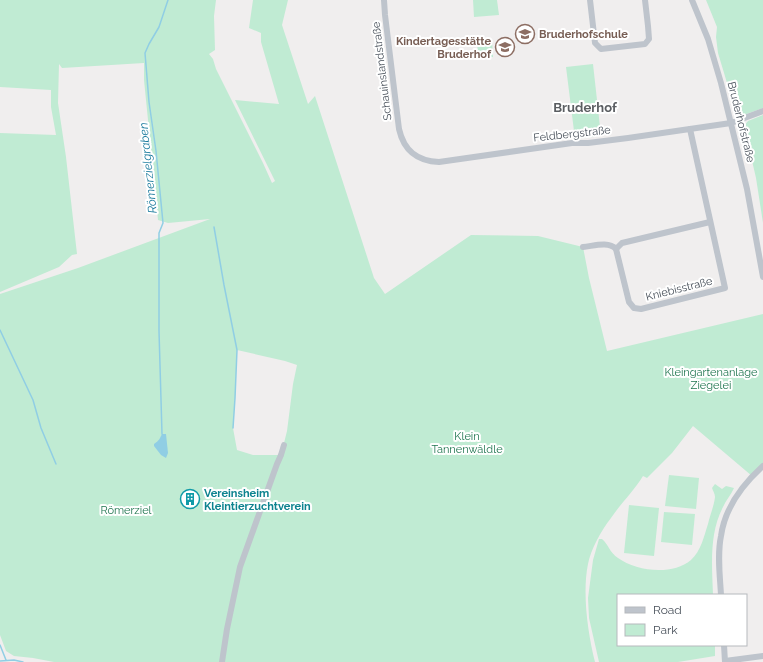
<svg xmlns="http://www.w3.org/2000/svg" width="763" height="662" viewBox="0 0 763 662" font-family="Raleway,sans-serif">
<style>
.green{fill:#c0ebd3;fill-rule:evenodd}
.water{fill:#90cee4}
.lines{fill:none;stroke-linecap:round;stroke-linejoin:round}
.stream{stroke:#90cee4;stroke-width:1.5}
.minor{stroke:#bec4cc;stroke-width:6}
.labels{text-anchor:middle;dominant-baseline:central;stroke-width:4;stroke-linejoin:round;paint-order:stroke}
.education-label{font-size:11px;font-weight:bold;fill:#785e54;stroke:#fff;text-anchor:start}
.street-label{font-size:11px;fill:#48505a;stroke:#fff}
.park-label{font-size:11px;fill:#1f754f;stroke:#fff}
.culture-label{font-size:11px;font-weight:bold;fill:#0d838f;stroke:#fff;text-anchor:start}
.water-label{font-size:12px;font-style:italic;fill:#18799c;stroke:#fff}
.quarter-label{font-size:13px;font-weight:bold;fill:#5b5e62;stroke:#fff}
</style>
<rect width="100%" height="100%" fill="#f0eeee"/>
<g class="green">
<path d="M0,0H216L214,16L215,50L209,54L213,59L216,69L263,163L272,183L275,181L235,100L279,104L261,42V33L249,28L253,0H288L282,25L308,104L315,96L374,278L385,294L471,235L538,236L583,247L589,278L607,351L763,314V466L752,476L693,426L672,453L647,478L643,476C634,491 621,503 611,518C601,531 591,549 588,564C582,593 588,634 595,662H54L33,658L14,656L6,651L0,635V294L78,268L210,219L168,223L158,220L144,80V63L62,68L59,64L58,103L66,157L77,254L72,255L59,267L0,292V133L56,135L51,107V90L0,87ZM237,350L285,361L297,365L293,384L287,431L281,455H253L237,450L233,428L235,398Z"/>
<polygon points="473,0 497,0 499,15 474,17"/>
<polygon points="706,0 763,0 763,108 741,116 737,116 718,53 716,37 717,27"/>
<polygon points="492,40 493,57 478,58 477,41"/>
<polygon points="593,64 601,136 575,139 566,67"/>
<polygon points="763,115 763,223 756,178 744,126 748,121"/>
<polygon points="669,475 699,478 696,509 665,506"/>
<path d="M715,484L722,489L726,486L734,488C731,495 726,500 723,507C709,534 712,565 713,595H618V645H715V656L678,662H599L589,618L588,598L593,560L599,539H602C609,545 609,552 618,558C636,571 672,576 691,560C701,551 704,536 708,524C710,515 714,506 715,497C715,494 713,491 712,488Z"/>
<polygon points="629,505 659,508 654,556 624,553"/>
<polygon points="664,512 695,514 692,545 661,542"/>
</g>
<path class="water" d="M162,434H166L168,453L166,458L161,455L154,446V444C159,441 160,438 162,434Z"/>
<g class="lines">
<g class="stream">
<polyline points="214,227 224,285 237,350 235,398 233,428"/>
<polyline points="0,330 33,400 41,428 56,464"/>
<polyline points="162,434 159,331 159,233 163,223 156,151 149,102 145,53 149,44 159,27 168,0"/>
<polyline points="0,645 6,660"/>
<polyline points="0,661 14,660 23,662"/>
</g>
<g class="minor">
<path d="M384,0L385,15L399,129C404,151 417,161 439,162L572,143H588L628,138L731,123L763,111"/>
<polyline points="590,0 595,43 601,49 645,44 649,39 648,26 645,0"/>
<polyline points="692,0 708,39 721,83 747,189 763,277"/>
<path d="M583,247C594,246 608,241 616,249L629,302L634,308L641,309L725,288L690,129"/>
<polyline points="616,249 622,243 710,222"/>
<path d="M721,595C720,576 717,555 721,536C725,507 742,485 763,466"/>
<polyline points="724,645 725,662"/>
<polyline points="725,661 763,656"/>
<polyline points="222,662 227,629 240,567 277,464 281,455 284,445"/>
</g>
</g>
<defs>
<g id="school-ring" transform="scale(1)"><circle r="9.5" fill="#fff" stroke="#8d6e63" stroke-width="1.5"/><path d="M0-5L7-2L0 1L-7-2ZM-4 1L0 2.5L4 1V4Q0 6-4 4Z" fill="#8d6e63"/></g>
<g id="building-ring" transform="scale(1)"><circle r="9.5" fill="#fff" stroke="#0f9aa8" stroke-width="1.5"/><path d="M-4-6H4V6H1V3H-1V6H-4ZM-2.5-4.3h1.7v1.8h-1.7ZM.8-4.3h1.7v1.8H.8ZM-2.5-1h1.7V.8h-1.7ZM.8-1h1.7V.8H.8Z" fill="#0f9aa8"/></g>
</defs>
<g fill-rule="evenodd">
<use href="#school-ring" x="525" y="34"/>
<use href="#school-ring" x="505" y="47"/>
<use href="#building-ring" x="190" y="499"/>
</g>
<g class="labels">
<g class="education-label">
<text x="539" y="34">Bruderhofschule</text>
<text x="491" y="41" text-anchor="end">Kindertagesstätte<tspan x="491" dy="13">Bruderhof</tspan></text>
</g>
<g class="street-label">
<text transform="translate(382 71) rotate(-97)">Schauinslandstraße</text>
<text transform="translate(741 122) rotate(76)">Bruderhofstraße</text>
<text transform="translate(572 134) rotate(-6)">Feldbergstraße</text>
<text transform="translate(679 289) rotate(-14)">Kniebisstraße</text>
</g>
<g class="park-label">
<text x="711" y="372">Kleingartenanlage<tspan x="711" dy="13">Ziegelei</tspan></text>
<text x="467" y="436">Klein<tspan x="467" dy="13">Tannenwäldle</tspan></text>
<text x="126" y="510">Römerziel</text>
</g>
<g class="culture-label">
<text x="204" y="493">Vereinsheim<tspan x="204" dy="13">Kleintierzuchtverein</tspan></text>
</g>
<g class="water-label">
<text transform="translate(148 168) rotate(-96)">Römerzielgraben</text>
</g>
<g class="quarter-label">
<text x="585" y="107">Bruderhof</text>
</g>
</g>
<rect x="617" y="594" width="130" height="52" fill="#ffffff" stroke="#b6b9bd"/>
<rect x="625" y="607" width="20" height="6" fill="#bec4cc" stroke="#b6b9bd"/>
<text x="653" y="614" font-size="12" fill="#48505a">Road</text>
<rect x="625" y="624" width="20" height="12" fill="#c0ebd3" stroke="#b6b9bd"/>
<text x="653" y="634" font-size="12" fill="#48505a">Park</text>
</svg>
